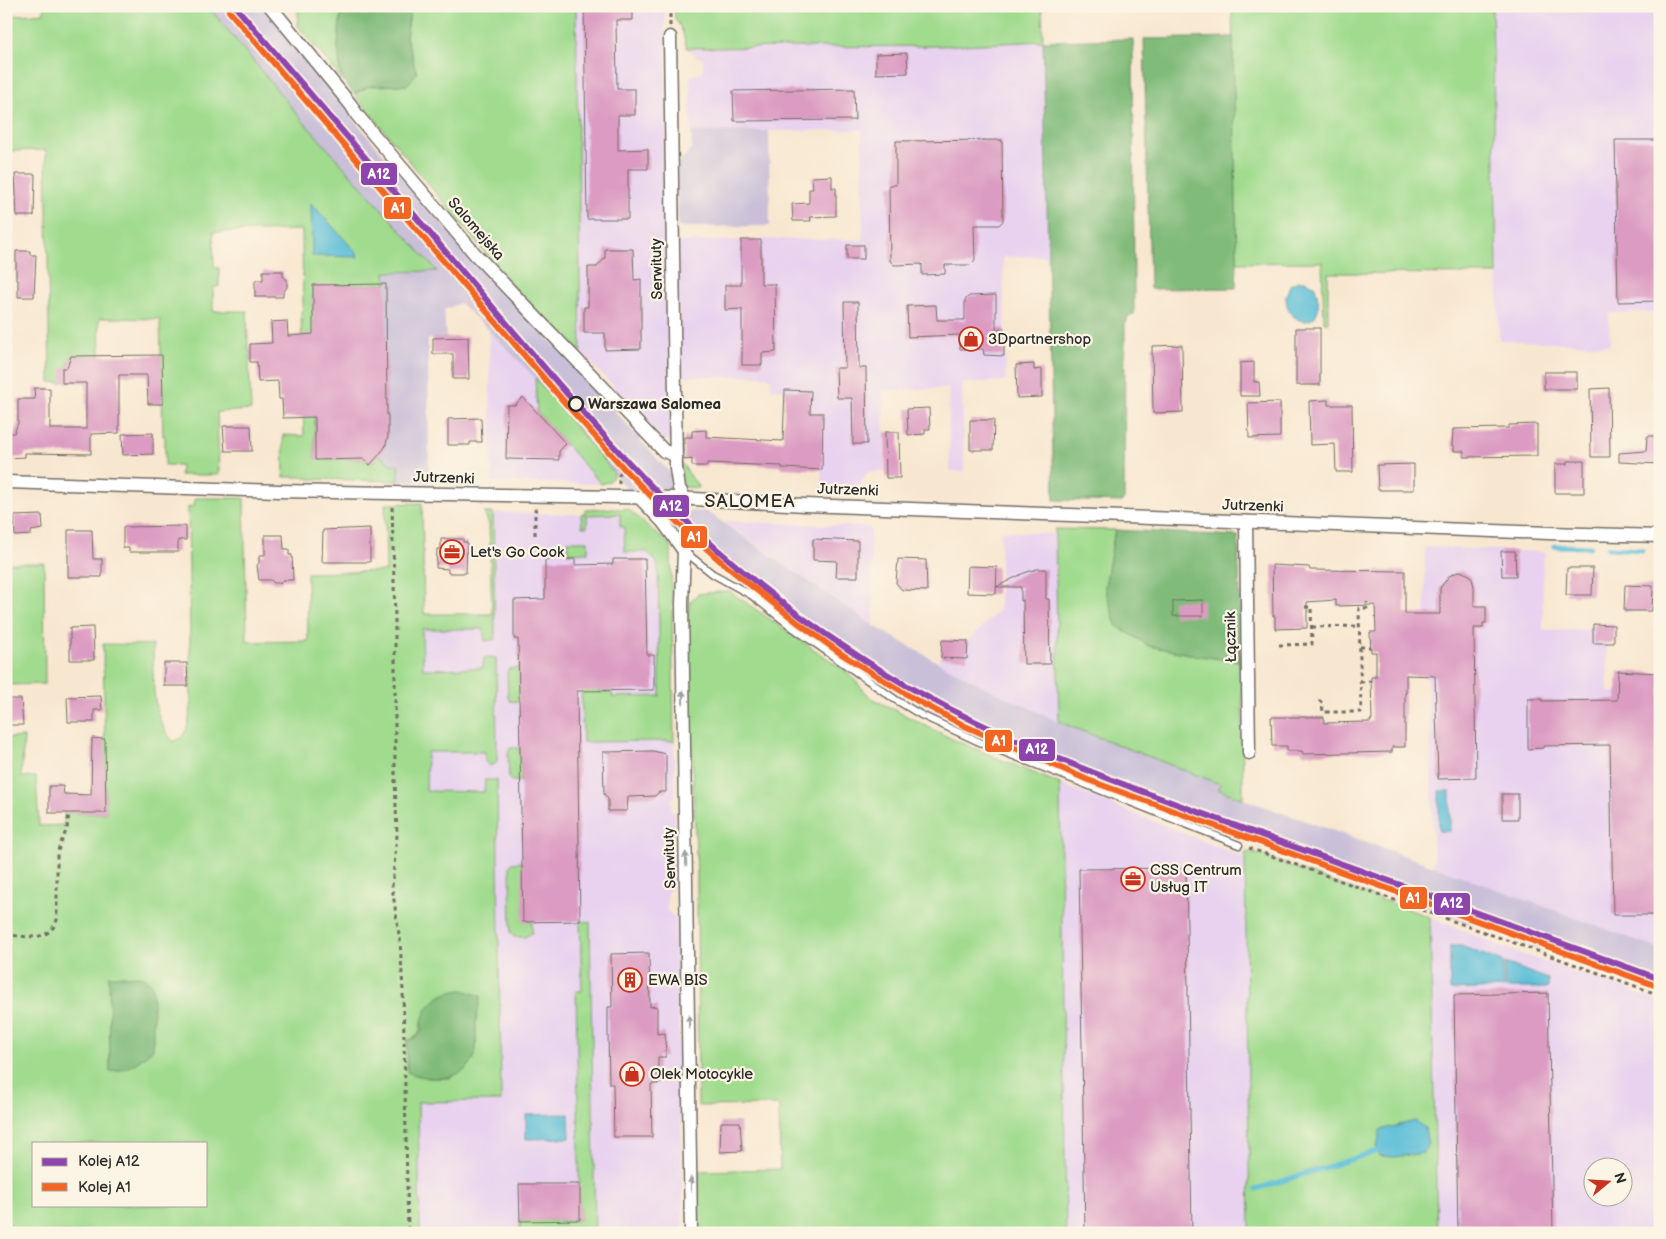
<svg xmlns="http://www.w3.org/2000/svg" width="1666" height="1239" viewBox="0 0 1666 1239" font-family="'Balsamiq Sans',sans-serif">
<style>
.built{fill:#e8d2ef;fill-rule:evenodd}
.industrial{fill:#c9bfd8}
.green{fill:#a0db8e;stroke:#66835c;fill-rule:evenodd}
.forest{fill:#80bb79;stroke:#567352}
.water{fill:#59bdd7;stroke:#427481}
.lines{fill:none;stroke-linecap:round;stroke-linejoin:round}
.stream{stroke:#59bdd7;stroke-width:5}
.building{fill:#db9bc2}
.lane-casing{stroke:#736d65;stroke-width:9}
.street-casing{stroke:#736d65;stroke-width:15}
.path{stroke:#736d65;stroke-width:3;stroke-dasharray:4 4;stroke-linecap:butt}
.lane{stroke:#fff;stroke-width:6}
.street{stroke:#fff;stroke-width:12}
.rail-1-casing{stroke:#fcf5e5;stroke-width:10}
.rail-2-casing{stroke:#fcf5e5;stroke-width:10}
.rail-1{stroke:#8e44ad;stroke-width:6}
.rail-2{stroke:#f26522;stroke-width:6}
.oneway{fill:#a0a0a0}
.stop-dot{fill:#fcf5e5;stroke:#2b2b2b;stroke-width:2.5}
.labels{text-anchor:middle;dominant-baseline:central;stroke-width:4.5;stroke-linejoin:round;paint-order:stroke}
.street-label{font-size:15px;fill:#2b2b2b;stroke:#fcf5e5}
.poi-label{font-size:15px;fill:#2b2b2b;stroke:#fcf5e5;text-anchor:start}
.stop-label{font-size:15px;font-weight:bold;fill:#2b2b2b;stroke:#fcf5e5;text-anchor:start}
.quarter-label{font-size:18px;letter-spacing:1px;fill:#2b2b2b;stroke:#fcf5e5}
.line-badge{stroke:#fcf5e5;stroke-width:2}
.badge-label{font-size:14px;text-anchor:middle;font-weight:bold;fill:#fff}
</style>
<rect width="100%" height="100%" fill="#fcf5e5"/>
<filter id="ink" filterUnits="userSpaceOnUse"><feTurbulence type="fractalNoise" baseFrequency=".02" numOctaves="2"/><feDisplacementMap in="SourceGraphic" scale="10" xChannelSelector="R" yChannelSelector="G"/><feConvolveMatrix kernelMatrix="1 2 1 2 8 2 1 2 1" color-interpolation-filters="sRGB"/></filter>
<filter id="wash" filterUnits="userSpaceOnUse"><feTurbulence type="fractalNoise" baseFrequency=".0096" numOctaves="4" result="noise"/><feDisplacementMap in="SourceGraphic" scale="20" xChannelSelector="R" yChannelSelector="G"/><feGaussianBlur stdDeviation="1.12" result="paint"/><feColorMatrix in="noise" values="0 0 0 0 0 0 0 0 0 0 0 0 0 0 0 0 0 1.4 0 .05"/><feComposite in="paint" operator="in"/></filter>
<g filter="url(#wash)">
<rect width="100%" height="100%" fill="#f8e7d0"/>
<g class="built">
<polygon points="576,6 665,6 668,251 664,253 664,267 668,269 669,311 667,314 667,324 669,326 671,441 664,440 581,352"/>
<polygon points="1492,6 1660,6 1660,312 1609,313 1610,345 1499,340"/>
<polygon points="1043,41 1049,256 1003,257 1006,381 962,383 964,472 950,471 948,388 883,390 885,471 868,472 858,489 852,492 821,491 822,458 824,457 824,452 822,452 823,413 810,412 811,391 771,389 771,379 767,376 680,377 678,242 770,239 863,240 862,130 691,132 690,76 703,72 703,58 697,57 687,48 940,46"/>
<polygon points="489,330 535,378 537,412 601,484 492,482"/>
<polygon points="585,509 628,509 671,546 675,796 671,798 671,810 675,813 675,836 668,838 668,846 675,846 676,884 667,893 667,911 677,919 683,1233 420,1233 418,1101 501,1101 497,797 414,798 413,614 494,614 493,513 582,514 585,513"/>
<polygon points="723,521 870,527 874,626"/>
<polygon points="1001,531 1055,534 1059,722 991,690 939,663 939,658 967,659 968,641 999,610"/>
<polygon points="1425,547 1546,552 1543,560 1543,631 1593,629 1594,643 1607,644 1608,692 1617,692 1618,671 1660,673 1660,949 1434,866 1428,679 1425,678"/>
<polygon points="1060,784 1245,858 1250,1233 1066,1233"/>
<path d="M1430,917L1521,954L1620,986L1660,1002V1233H1437ZM1594,1166H1624V1196H1594Z"/>
</g>
<g class="industrial">
<polygon points="208,6 263,6 349,110 355,121 474,261 566,357 671,474 674,484 670,490 628,491 535,378 489,330 460,303 444,310 446,339 428,339 429,482 310,479 301,311 303,311 302,230"/>
<polygon points="769,131 770,226 678,227 677,164 692,148 691,132"/>
<polygon points="706,511 874,626 939,663 991,690 1059,722 1220,784 1218,789 1243,799 1434,866 1660,949 1660,992 1254,845 1056,768 990,740 931,712 866,673 776,607 691,539 665,513"/>
</g>
<g class="green">
<polygon points="44,6 208,6 301,119 437,271 385,272 386,284 313,286 315,459 364,459 370,465 379,455 391,464 398,464 399,481 310,479 305,477 284,477 283,435 304,436 301,311 303,311 302,230 213,232 214,267 219,268 219,286 213,288 213,311 247,311 248,349 250,350 250,362 249,363 251,410 217,412 219,475 180,475 181,465 165,465 165,436 163,436 160,319 99,318 100,357 71,356 62,383 50,382 46,150 6,151 6,16 44,13"/>
<polygon points="298,6 347,6 340,19 338,47 341,78 298,26"/>
<polygon points="408,6 576,6 581,352 564,339 516,290 354,94 370,86 407,85 413,57 406,37 410,13"/>
<polygon points="675,6 1042,6 1043,41 940,46 687,48 682,30 675,18"/>
<polygon points="1232,6 1492,6 1497,274 1328,273 1328,322 1324,322 1322,262 1237,263"/>
<path d="M535,378L614,473C612,481 609,482 601,484L537,412Z"/>
<polygon points="679,460 698,486 699,488 684,487"/>
<path d="M195,498H244L247,642L308,641L307,573L386,571L385,504L422,503L424,614H492L489,524L484,513H493L495,639L485,641L483,629H422L423,669L483,668L484,658L490,657L496,658L497,762L494,765H488L485,762V752H427L426,791L484,792L485,780H497L501,1101L418,1102L420,1233H6V738L24,737L21,777H36L39,826L64,825V813H106L103,644L153,645C154,677 149,715 173,741C189,739 189,717 191,705L188,507L194,506ZM421,1023L476,1024V1044L450,1078H427L407,1041C417,1037 421,1034 421,1023ZM34,1143H206V1205H34Z"/>
<polygon points="585,509 628,509 671,546 674,741 583,742 581,676 598,675 599,692 612,692 612,697 660,696 658,565 656,561 647,552 625,552 624,527 620,526 620,514 587,515 587,527 582,527 581,514 585,513"/>
<polygon points="1055,529 1115,530 1105,587 1116,625 1149,646 1200,656 1242,662 1243,799 1218,789 1220,784 1059,722"/>
<polygon points="568,541 588,541 588,552 568,553"/>
<polygon points="6,563 44,563 45,684 6,685"/>
<polygon points="729,591 847,672 871,698 952,739 1060,784 1066,1233 782,1233 781,1231 699,1233 699,1171 780,1169 779,1105 698,1106 697,874 686,625 690,601 698,594"/>
<polygon points="519,668 520,702 510,701 508,698 507,672 509,669"/>
<polygon points="510,748 520,748 521,781 512,781 509,779 508,754"/>
<polygon points="1248,852 1262,855 1334,883 1430,917 1437,1233 1250,1233 1245,854"/>
<polygon points="522,862 532,922 532,933 525,937 514,937 511,933 510,866 512,863"/>
<polygon points="580,921 590,922 595,1233 520,1233 520,1221 580,1220 576,991 582,991"/>
</g>
<g class="forest">
<polygon points="347,6 408,6 410,13 406,37 417,73 407,85 370,86 354,94 341,78 338,47 340,19"/>
<polygon points="1233,37 1237,263 1236,288 1150,289 1144,39"/>
<polygon points="1133,39 1134,315 1129,315 1125,323 1124,500 1121,502 1054,500 1043,41"/>
<polygon points="1115,530 1238,536 1242,662 1200,656 1149,646 1116,625 1105,587"/>
<path d="M109,976H138L145,978L153,987V1049C137,1063 131,1069 110,1072Z"/>
<path d="M463,990L481,996C479,1005 477,1014 476,1023C475,1034 478,1048 474,1058C463,1083 428,1081 407,1072V1041C411,1039 417,1038 420,1033C422,1030 421,1025 422,1021C427,1002 443,991 463,990Z"/>
</g>
<g class="water">
<polygon points="311,203 357,253 358,257 312,256"/>
<path d="M1298,281H1305L1314,285C1333,332 1285,330 1286,296C1287,293 1289,288 1290,285Z"/>
<rect x="1439" y="791" width="11" height="40"/>
<polygon points="1450,946 1461,946 1503,962 1503,988 1450,990"/>
<polygon points="1505,963 1548,979 1548,988 1505,988"/>
<polygon points="569,1114 570,1138 526,1139 526,1115"/>
<polygon points="1415,1121 1425,1128 1428,1145 1423,1153 1395,1157 1380,1156 1377,1149 1380,1130"/>
</g>
<g class="lines">
<g class="stream">
<polyline points="1555,546 1590,547"/>
<polyline points="1608,548 1642,550"/>
<polyline points="1256,1189 1378,1151"/>
</g>
</g>
<g id="blocks">
<g class="building">
<polygon points="584,6 633,6 633,20 616,20 617,89 635,89 635,115 618,115 618,150 648,149 648,169 628,169 628,219 587,219"/>
<polygon points="907,53 908,73 876,74 876,54"/>
<polygon points="854,89 855,120 734,121 733,91"/>
<polygon points="1002,140 1003,221 999,225 974,225 975,260 970,265 945,265 945,274 922,275 922,264 894,265 890,261 889,185 896,185 896,141"/>
<polygon points="1615,140 1660,140 1660,301 1618,302"/>
<polygon points="15,174 35,174 34,216 17,216"/>
<polygon points="832,176 832,188 836,188 836,216 810,217 811,221 793,221 792,204 809,203 809,189 813,189 812,177"/>
<polygon points="741,240 761,240 761,284 775,284 776,352 762,353 762,365 742,365 742,309 725,310 725,285 741,285"/>
<rect x="847" y="245" width="17" height="14"/>
<polygon points="605,249 633,249 634,280 641,279 641,349 605,350 605,333 584,333 584,307 588,307 588,267 597,267 605,258"/>
<polygon points="16,251 30,251 30,255 36,255 34,297 18,297 18,280 16,280"/>
<polygon points="263,271 283,271 283,276 287,280 287,287 283,293 283,297 255,297 255,280 263,280"/>
<polygon points="386,284 387,415 388,415 388,437 385,447 379,455 370,465 364,459 315,460 315,417 283,418 282,399 279,399 278,381 258,382 257,362 250,362 250,344 272,343 271,322 287,321 288,336 313,334 313,285"/>
<polygon points="996,295 996,329 1004,328 1004,356 984,355 983,349 960,349 960,335 908,337 907,306 936,305 937,320 965,320 965,300 969,296"/>
<polygon points="844,302 858,302 859,368 866,368 867,444 853,444 852,398 837,398 836,368 845,368"/>
<rect x="1296" y="328" width="24" height="57"/>
<polygon points="468,337 469,379 453,379 453,354 433,354 433,338"/>
<polygon points="1182,345 1183,412 1153,413 1152,346"/>
<polygon points="162,355 163,404 148,404 147,375 119,375 119,433 91,434 91,454 25,453 25,457 8,458 7,433 14,433 18,423 18,399 35,399 34,388 50,388 50,429 86,429 86,383 62,383 62,368 67,368 71,356"/>
<polygon points="1254,362 1254,382 1259,382 1260,396 1240,396 1240,363"/>
<polygon points="1034,364 1034,370 1042,369 1042,397 1017,398 1016,365"/>
<rect x="1544" y="372" width="33" height="17"/>
<polygon points="1609,388 1610,457 1591,457 1590,389"/>
<polygon points="785,390 811,391 810,413 823,413 822,470 782,468 782,466 707,463 707,466 692,466 692,459 684,460 684,437 692,437 692,431 706,430 706,437 783,441"/>
<polygon points="523,397 566,444 559,451 559,460 506,459 507,405 515,405"/>
<polygon points="1328,400 1328,405 1352,405 1353,472 1336,472 1335,444 1310,445 1309,401"/>
<polygon points="1280,402 1280,437 1249,438 1248,403"/>
<polygon points="929,408 930,429 925,429 925,434 908,435 907,409"/>
<polygon points="481,418 482,442 470,442 470,445 448,445 448,419"/>
<polygon points="970,420 994,420 993,450 970,450"/>
<polygon points="1537,424 1537,456 1464,457 1464,451 1454,451 1454,446 1452,446 1453,429 1509,428 1509,425"/>
<polygon points="223,426 251,426 252,451 225,451"/>
<polygon points="885,432 899,432 900,478 886,478"/>
<polygon points="153,433 153,454 123,455 122,434"/>
<polygon points="1647,436 1660,436 1660,464 1619,462 1619,453 1646,451"/>
<polygon points="1567,461 1584,461 1584,493 1555,493 1555,464 1567,464"/>
<polygon points="1414,464 1414,490 1378,490 1377,465"/>
<polygon points="42,515 43,529 31,531 31,535 15,536 14,516"/>
<polygon points="186,526 186,540 178,540 178,552 129,552 129,548 123,548 123,527"/>
<polygon points="370,528 370,562 322,562 323,530"/>
<polygon points="68,530 92,530 93,559 102,559 102,577 68,577"/>
<polygon points="265,535 283,535 284,549 289,549 289,555 292,555 293,580 283,580 280,583 274,583 271,580 259,580 257,565 259,563 259,555 265,555"/>
<polygon points="441,539 463,539 463,542 467,542 466,573 448,573 448,569 436,568 437,549 441,549"/>
<polygon points="813,539 858,541 858,577 836,577 837,561 813,560"/>
<polygon points="1501,551 1515,551 1516,576 1502,576"/>
<polygon points="545,559 575,559 575,565 613,564 613,559 645,559 647,655 654,655 654,690 577,691 580,921 523,922 518,639 514,639 514,600 545,599"/>
<polygon points="898,559 926,560 927,591 902,590 896,583"/>
<polygon points="1272,565 1309,567 1310,570 1405,571 1405,614 1440,614 1440,588 1449,576 1460,571 1470,575 1472,579 1474,586 1474,606 1486,606 1486,623 1483,623 1483,628 1474,628 1476,778 1438,779 1435,676 1406,675 1406,693 1405,693 1405,747 1392,747 1392,752 1303,754 1302,751 1287,751 1287,746 1272,746 1271,717 1324,717 1324,723 1371,722 1370,720 1372,720 1371,677 1376,677 1376,652 1371,652 1370,632 1376,632 1375,605 1336,606 1336,600 1307,602 1307,628 1275,629 1275,616 1273,616"/>
<polygon points="968,566 997,567 996,594 967,593"/>
<polygon points="1567,568 1593,568 1592,595 1566,595"/>
<polygon points="1037,569 1046,569 1046,599 1049,599 1050,664 1024,664 1023,600 1021,601 1021,587 996,587 1024,573"/>
<polygon points="1625,585 1653,586 1652,611 1624,611"/>
<polygon points="1203,600 1203,616 1173,616 1173,601"/>
<polygon points="1593,624 1614,625 1614,643 1593,643"/>
<polygon points="93,627 94,660 70,660 70,628"/>
<polygon points="942,640 968,641 967,659 941,658"/>
<polygon points="164,663 187,663 188,686 164,686"/>
<polygon points="1618,671 1660,673 1660,915 1613,915 1610,745 1543,746 1543,748 1528,749 1528,699 1542,699 1542,701 1617,700"/>
<polygon points="101,696 102,710 94,710 94,722 68,722 67,697"/>
<polygon points="6,699 21,699 23,725 6,725"/>
<polygon points="92,738 105,739 106,813 49,813 49,786 63,786 64,794 91,795"/>
<polygon points="653,751 666,754 666,792 659,792 655,796 628,797 627,811 608,811 608,799 604,794 603,752"/>
<rect x="1502" y="794" width="16" height="25"/>
<polygon points="1186,868 1192,1233 1085,1233 1079,869"/>
<polygon points="649,953 650,1007 657,1006 657,1034 665,1033 666,1057 658,1057 658,1084 651,1084 652,1137 614,1137 613,1084 609,1084 608,1034 608,1007 612,1007 611,954"/>
<polygon points="1548,993 1553,1233 1458,1233 1454,995"/>
<polygon points="721,1122 740,1122 742,1151 720,1152"/>
<polygon points="519,1184 580,1184 580,1220 520,1221"/>
</g>
</g>
</g>
<g filter="url(#ink)">
<use href="#blocks" fill-opacity="0" stroke="#736d65" stroke-width="1"/>
<g class="lines">
<g class="lane-casing">
<polyline id="lane" points="685,552 713,574 751,595 792,627 896,700 921,715 986,745 1239,845"/>
</g>
<g class="street-casing">
<g id="street">
<polyline points="270,6 351,105 357,115 475,254 664,451 675,455"/>
<polyline points="670,37 676,469 679,488 685,499"/>
<polyline points="6,482 279,491 675,498 805,505 1548,533 1660,536"/>
<polyline points="640,498 663,522 684,551 682,604 691,1233"/>
<polyline points="1246,522 1249,753"/>
</g>
</g>
<g class="path">
<polyline points="670,6 670,26"/>
<polyline points="619,484 619,475 623,471"/>
<polyline points="392,507 395,618 395,778 397,835 392,887 400,941 403,990 408,1233"/>
<polyline points="535,535 535,510 537,510"/>
<polyline points="1312,627 1359,626"/>
<polyline points="1279,645 1312,644 1311,607 1304,607"/>
<polyline points="1360,647 1371,647"/>
<polyline points="1360,682 1371,681"/>
<polyline points="1319,700 1322,703 1323,712 1361,712 1359,608 1367,608 1367,602"/>
<polyline points="1249,848 1660,995"/>
<path d="M6,935C26,936 49,943 57,920V856L59,847L67,829L69,813"/>
</g>
<use href="#lane" class="lane"/>
<use href="#street" class="street"/>
<g class="rail-1-casing">
<path id="rail-1" d="M235,6C316,101 398,195 478,290C540,362 600,435 667,502C721,557 783,606 846,648C972,733 1109,779 1250,831C1387,880 1523,929 1660,979"/>
</g>
<g class="rail-2-casing">
<polyline id="rail-2" points="229,11 566,404 627,472 678,523 726,566 797,622 843,655 916,700 965,726 1088,780 1657,986"/>
</g>
<use href="#rail-1" class="rail-1"/>
<use href="#rail-2" class="rail-2"/>
</g>
<defs><path id="oneway-solid" d="M-6-.8H1V-3.2L6.5 0L1 3.2V.8H-6Z" transform="scale(1.25)"/></defs>
<g class="oneway">
<use href="#oneway-solid" transform="translate(683 697) rotate(-91)"/>
<use href="#oneway-solid" transform="translate(686 859) rotate(-92)"/>
<use href="#oneway-solid" transform="translate(689 1022) rotate(-91)"/>
<use href="#oneway-solid" transform="translate(691 1184) rotate(-90)"/>
</g>
</g>
<defs>
<g id="shop-ring" transform="scale(1.25)"><circle r="9.5" fill="#fcf5e5" stroke="#c8321e" stroke-width="1.5"/><path d="M-5-2.5h2.3a2.7 3.5 0 0 1 5.4 0H5L5.5 6h-11ZM-1.5-2.5h3a1.5 2.3 0 0 0-3 0Z" fill="#c8321e"/></g>
<g id="office-ring" transform="scale(1.25)"><circle r="9.5" fill="#fcf5e5" stroke="#c8321e" stroke-width="1.5"/><path d="M-6-3h4V-5.5h4V-3h4V5H-6ZM-1-4.5V-3h2v-1.5ZM-6 0V1H6V0Z" fill="#c8321e"/></g>
<g id="building-ring" transform="scale(1.25)"><circle r="9.5" fill="#fcf5e5" stroke="#c8321e" stroke-width="1.5"/><path d="M-4-6H4V6H1V3H-1V6H-4ZM-2.5-4.3h1.7v1.8h-1.7ZM.8-4.3h1.7v1.8H.8ZM-2.5-1h1.7V.8h-1.7ZM.8-1h1.7V.8H.8Z" fill="#c8321e"/></g>
</defs>
<g fill-rule="evenodd">
<use href="#shop-ring" x="971" y="339"/>
<use href="#office-ring" x="452" y="552"/>
<use href="#office-ring" x="1133" y="879"/>
<use href="#building-ring" x="630" y="980"/>
<use href="#shop-ring" x="632" y="1074"/>
</g>
<circle class="stop-dot" cx="576" cy="404" r="7"/>
<g class="labels">
<g class="street-label">
<text transform="translate(476 229) rotate(49)">Salomejska</text>
<text transform="translate(657 269) rotate(-91)">Serwituty</text>
<text transform="translate(444 478) rotate(2)">Jutrzenki</text>
<text transform="translate(848 490) rotate(2)">Jutrzenki</text>
<text transform="translate(1253 506) rotate(2)">Jutrzenki</text>
<text transform="translate(1231 637) rotate(-91)">Łącznik</text>
<text transform="translate(670 858) rotate(-92)">Serwituty</text>
</g>
<g class="poi-label">
<text x="988" y="339">3Dpartnershop</text>
<text x="470" y="552">Let's Go Cook</text>
<text x="1150" y="870">CSS Centrum<tspan x="1150" dy="17">Usług IT</tspan></text>
<text x="648" y="980">EWA BIS</text>
<text x="650" y="1074">Olek Motocykle</text>
</g>
<g class="stop-label">
<text x="588" y="404">Warszawa Salomea</text>
</g>
<g class="quarter-label">
<text x="750" y="501">SALOMEA</text>
</g>
</g>
<g class="line-badge">
<rect x="360" y="162" width="38" height="24" rx="5" fill="#8e44ad"/>
<rect x="383" y="196" width="29" height="24" rx="5" fill="#f26522"/>
<rect x="652" y="494" width="38" height="24" rx="5" fill="#8e44ad"/>
<rect x="680" y="525" width="28" height="24" rx="5" fill="#f26522"/>
<rect x="984" y="729" width="29" height="24" rx="5" fill="#f26522"/>
<rect x="1018" y="738" width="38" height="24" rx="5" fill="#8e44ad"/>
<rect x="1399" y="886" width="29" height="24" rx="5" fill="#f26522"/>
<rect x="1433" y="892" width="38" height="24" rx="5" fill="#8e44ad"/>
</g>
<g class="badge-label">
<text x="379" y="179">A12</text>
<text x="398" y="213">A1</text>
<text x="671" y="511">A12</text>
<text x="694" y="542">A1</text>
<text x="999" y="746">A1</text>
<text x="1037" y="754">A12</text>
<text x="1413" y="903">A1</text>
<text x="1452" y="908">A12</text>
</g>
<rect width="1666" height="1239" fill="none" stroke="#fcf5e5" stroke-width="25"/>
<rect x="32" y="1142" width="175" height="65" fill="#fcf5e5" stroke="#a8a49b"/>
<rect x="42" y="1158" width="25" height="8" fill="#8e44ad" stroke="#a8a49b"/>
<text x="78" y="1166" font-size="15" fill="#2b2b2b">Kolej A12</text>
<rect x="42" y="1183" width="25" height="8" fill="#f26522" stroke="#a8a49b"/>
<text x="78" y="1192" font-size="15" fill="#2b2b2b">Kolej A1</text>
<g transform="translate(1608 1182) rotate(72)"><circle r="24" fill="#fcf5e5" stroke="#a8a49b"/>
<path d="M0-4L9 19L0 12L-9 19Z" fill="#c8321e"/>
<text y="-8" font-size="14" font-weight="bold" text-anchor="middle" fill="#2b2b2b">N</text>
</g>
</svg>
